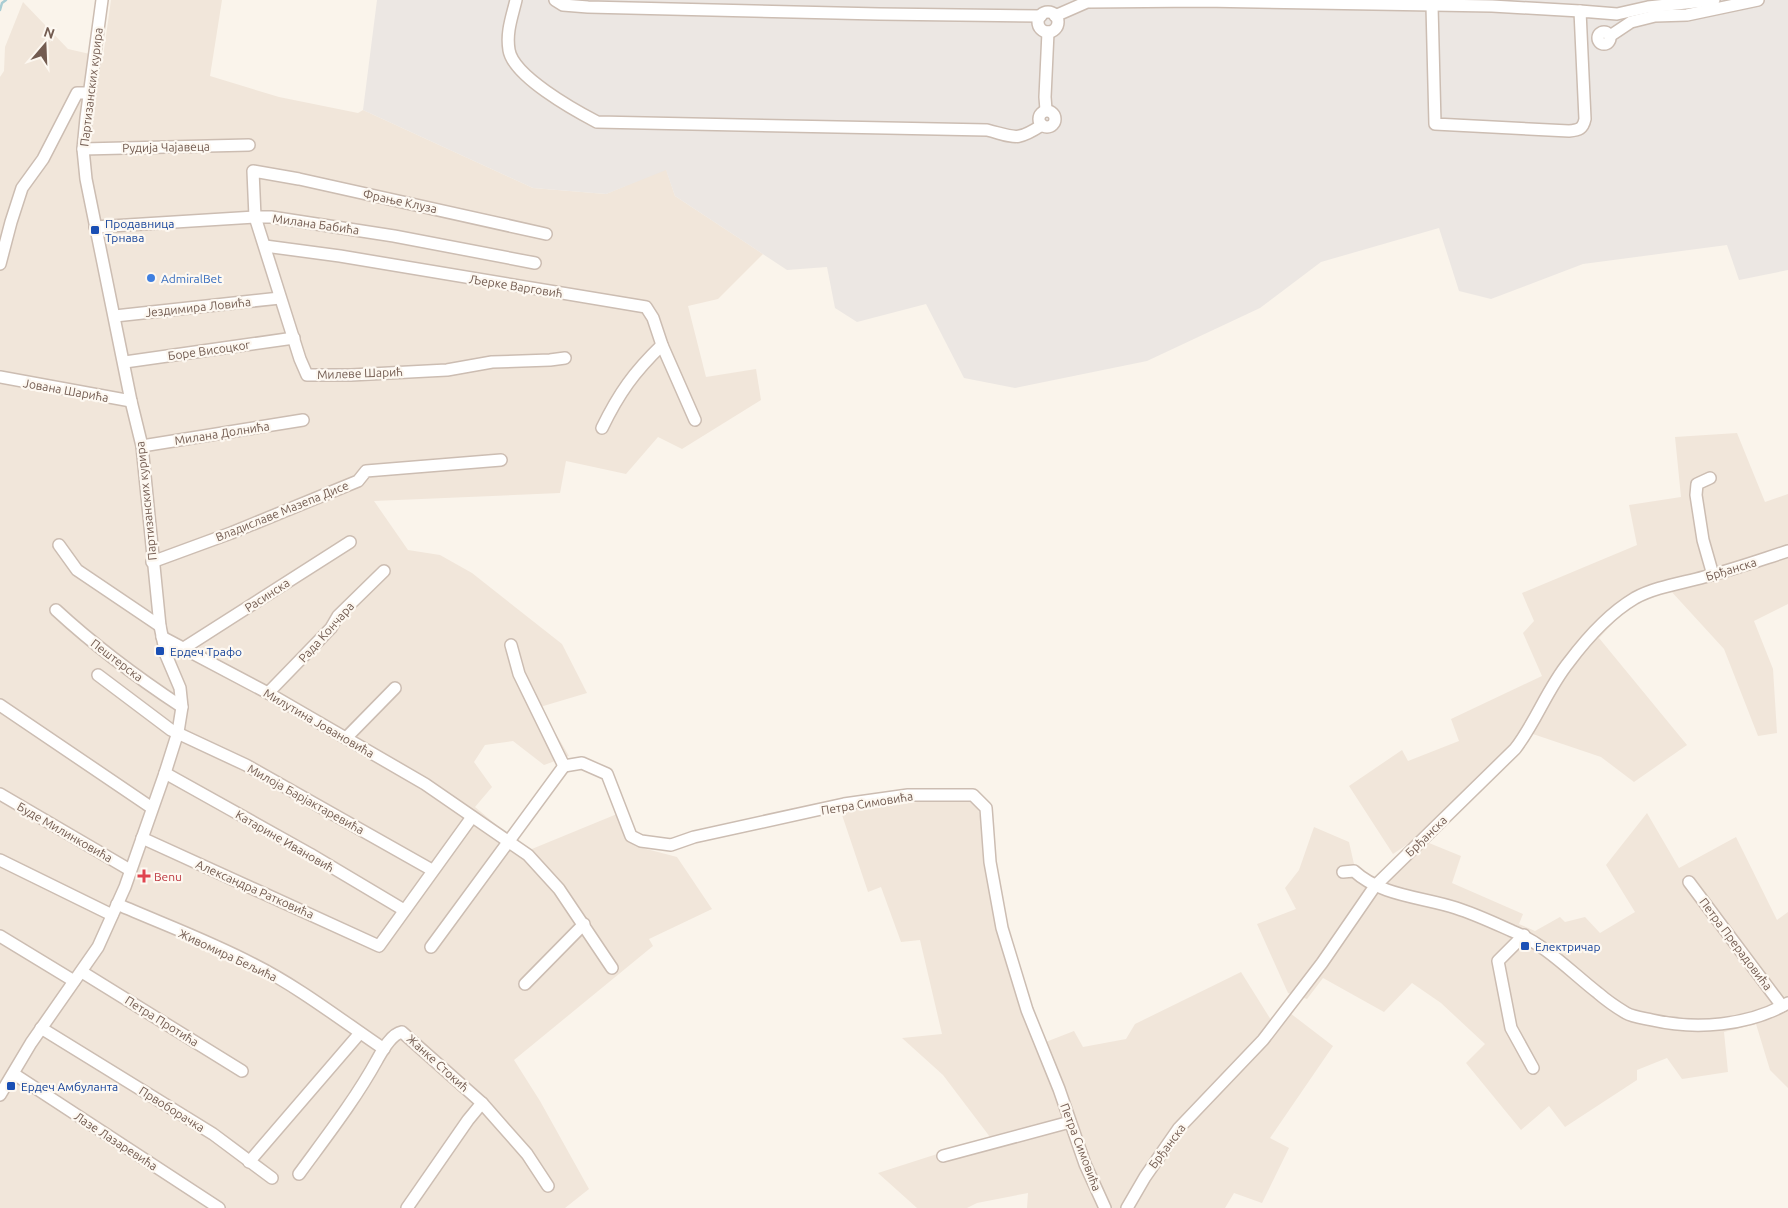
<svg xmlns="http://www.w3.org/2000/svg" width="1788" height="1208" viewBox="0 0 1788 1208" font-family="Ubuntu,sans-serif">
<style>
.residential{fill:#f1e6da}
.industrial{fill:#ece7e3}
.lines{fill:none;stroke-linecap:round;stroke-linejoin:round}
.stream{stroke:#a9cdd3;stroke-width:2.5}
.minor-casing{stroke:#ccbdb2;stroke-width:14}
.minor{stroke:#fff;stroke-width:11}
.transit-dot{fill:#1a4fb4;stroke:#fdf8f1;stroke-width:2}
.shop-dot{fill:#3f7fe0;stroke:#fdf8f1;stroke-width:2}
.health-dot{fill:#e0444e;stroke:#fdf8f1;stroke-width:2}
.labels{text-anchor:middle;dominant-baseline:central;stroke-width:4.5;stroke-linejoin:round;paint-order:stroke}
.street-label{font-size:12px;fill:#735c51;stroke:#fdf8f1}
.transit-label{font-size:12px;fill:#164399;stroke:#fdf8f1;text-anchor:start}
.shop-label{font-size:12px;fill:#366cbe;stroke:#fdf8f1;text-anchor:start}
.health-label{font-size:12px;fill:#be3a42;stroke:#fdf8f1;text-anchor:start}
</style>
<rect width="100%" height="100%" fill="#faf4eb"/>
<g class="residential">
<polygon points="111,0 222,0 210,76 279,97 358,113 363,110 533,188 606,194 666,169 675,196 763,254 718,299 688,306 706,377 756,369 761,400 682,449 658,437 626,474 566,461 560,493 374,501 408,550 440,555 472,573 562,644 587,693 540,707 569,756 544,765 513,741 485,745 474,762 492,787 475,807 527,851 617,814 635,846 677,857 712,909 649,939 653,946 514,1060 540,1101 589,1189 565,1208 0,1208 0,77 4,71 5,47 23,2 68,49 103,57"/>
<polygon points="1737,433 1765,502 1788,494 1788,604 1754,621 1773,669 1777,733 1758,736 1724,649 1670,590 1631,604 1599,638 1687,745 1634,782 1601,757 1524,731 1423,834 1393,854 1349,786 1402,750 1408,761 1459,741 1451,719 1542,676 1523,633 1534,621 1522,593 1637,545 1629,505 1681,497 1675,437"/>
<polygon points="933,800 976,801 980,816 987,875 1038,1045 1074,1031 1083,1047 1126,1039 1135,1024 1241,972 1276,1028 1290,1013 1333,1046 1270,1138 1289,1148 1262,1203 1234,1193 1225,1208 1027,1208 1028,1193 977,1203 967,1208 917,1208 878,1173 990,1137 943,1075 902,1038 942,1034 920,940 901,942 881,887 868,892 841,812"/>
<polygon points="1647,813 1679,868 1736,837 1777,920 1788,912 1788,1088 1770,1070 1756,1024 1724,1032 1728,1072 1682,1079 1667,1058 1637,1070 1637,1080 1565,1127 1549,1106 1521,1130 1466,1063 1485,1044 1441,1003 1412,983 1384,1012 1323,978 1307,999 1288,993 1257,924 1296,909 1285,888 1299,870 1314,827 1349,842 1354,864 1384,884 1429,843 1461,856 1452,883 1523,914 1519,924 1535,931 1560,917 1565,922 1585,917 1600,933 1635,912 1606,865"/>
</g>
<polygon class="industrial" points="377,0 1788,0 1788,270 1739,280 1727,245 1583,264 1491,299 1459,291 1439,228 1321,262 1260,308 1147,361 1015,388 964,378 926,304 857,322 835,308 827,267 787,270 675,196 666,170 606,194 533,188 363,110"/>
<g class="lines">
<polyline class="stream" points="0,10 2,3 6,0"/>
<g class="minor-casing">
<g id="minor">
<path d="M516,0C512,17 506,32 509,50C513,76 574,110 597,122L987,130C1015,137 1016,142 1042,125"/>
<polyline points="555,0 563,5 588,7 879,14 1041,16"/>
<path d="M1432,6L1435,124L1569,131C1579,130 1583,129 1585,119L1580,11L1617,14L1648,7L1714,0"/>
<circle cx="1048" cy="22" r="10"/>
<polyline points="1055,16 1087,2 1203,1 1492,6 1580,11"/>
<circle cx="1604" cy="38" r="6"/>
<polyline points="1610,36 1631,22 1655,16 1687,15 1758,0"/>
<polyline points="1046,110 1045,97 1048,32"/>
<circle cx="1047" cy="119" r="8"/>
<polyline points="83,149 249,145"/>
<polyline points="95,227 255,217 271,217 394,236 535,263"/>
<polyline points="546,234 299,179 253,171 255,217 300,359 307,375 351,375 447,370 492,362 550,360 565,358"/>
<polyline points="265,246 340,256 646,307 653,318 662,345 695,420"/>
<polyline points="0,264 11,222 22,188 43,159 77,93 89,93"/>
<polyline points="115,316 280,298"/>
<polyline points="125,362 294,338"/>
<polyline points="0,377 131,401"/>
<path d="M602,428C619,393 634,372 662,345"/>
<polyline points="142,446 303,420"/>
<polyline points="1710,478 1697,484 1696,495 1703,540 1713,575"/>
<polyline points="59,545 77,570 160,626"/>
<polyline points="152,562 231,533 358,481 366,471 501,460"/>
<path d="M56,610C95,646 138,678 182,707"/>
<polyline points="162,637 268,693 425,784 528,855 559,889 612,968"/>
<polyline points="511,645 519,674 564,766 582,763 607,774 631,836 641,841 671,845 694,837 844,804 908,795 973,795 986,808 990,862 1002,928 1027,1010 1059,1089 1085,1164 1105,1208"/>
<polyline points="184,648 350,542"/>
<polyline points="98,675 171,730 246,765 432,870"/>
<polyline points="268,693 331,628 338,616 384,571"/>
<polyline points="0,705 152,808"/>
<polyline points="346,738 395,688"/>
<polyline points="165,773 310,854 404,910"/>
<polyline points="0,794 130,870"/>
<polyline points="142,838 379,946 472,817"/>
<polyline points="0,860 112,915"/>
<path d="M1343,872L1354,871C1381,896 1422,897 1456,908C1475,914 1494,923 1512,931C1545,944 1571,972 1598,993C1606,1000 1616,1007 1626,1013C1633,1017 1643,1018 1652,1020C1696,1030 1748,1026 1788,1003"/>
<polyline points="1689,882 1782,1006"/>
<path d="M117,904C163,924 209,941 253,964C299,987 341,1020 384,1049"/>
<polyline points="1524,935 1498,961 1511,1028 1533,1068"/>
<polyline points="0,936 74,981"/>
<polyline points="431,947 564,766"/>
<polyline points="82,972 242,1071"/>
<polyline points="525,984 584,924"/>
<polyline points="41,1028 213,1134 272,1178"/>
<polyline points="14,1074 219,1208"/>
<polyline points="0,1095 31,1043 98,947 125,887 165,773 178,732 182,707 180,688 166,655 160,626 142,446 131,401 86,179 83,149 86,118 102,0"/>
<polyline points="943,1156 1070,1122"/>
<polyline points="249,1162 360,1033"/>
<path d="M299,1174C326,1137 355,1100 377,1060C382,1051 391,1034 402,1032L482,1103L527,1154L548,1186"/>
<polyline points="407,1208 468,1120 482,1103"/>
<path d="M1127,1208L1145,1177L1179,1128L1263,1040L1322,963L1375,886L1515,749C1536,722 1547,689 1569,662C1587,638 1608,614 1635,598C1655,587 1682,583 1704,577C1732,570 1760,560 1788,551"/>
</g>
</g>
<use href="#minor" class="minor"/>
</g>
<g class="transit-dot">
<rect x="90" y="225" width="10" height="10" rx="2.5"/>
<rect x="155" y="646" width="10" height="10" rx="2.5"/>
<rect x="1520" y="941" width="10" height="10" rx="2.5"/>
<rect x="6" y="1081" width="10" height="10" rx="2.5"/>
</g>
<circle class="shop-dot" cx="151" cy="278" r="5"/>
<path class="health-dot" d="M141.5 868.5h5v5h5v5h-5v5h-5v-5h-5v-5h5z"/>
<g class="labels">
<g class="street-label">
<text transform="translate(91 87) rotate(-83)">Партизанских курира</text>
<text transform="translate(166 147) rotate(-1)">Рудија Чајавеца</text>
<text transform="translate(400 201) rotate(12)">Фрање Клуза</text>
<text transform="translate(316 224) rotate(8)">Милана Бабића</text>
<text transform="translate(516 286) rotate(9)">Љерке Варговић</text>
<text transform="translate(198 307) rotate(-6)">Јездимира Ловића</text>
<text transform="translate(209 350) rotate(-8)">Боре Висоцког</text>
<text transform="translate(360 373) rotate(-2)">Милеве Шарић</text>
<text transform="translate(66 390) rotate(10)">Јована Шарића</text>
<text transform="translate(222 433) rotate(-9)">Милана Долнића</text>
<text transform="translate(146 501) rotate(-96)">Партизанских курира</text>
<text transform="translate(282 511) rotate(-22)">Владиславе Мазепа Дисе</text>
<text transform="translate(1731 569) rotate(-17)">Брђанска</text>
<text transform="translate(267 595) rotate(-33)">Расинска</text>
<text transform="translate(326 632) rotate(-48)">Рада Кончара</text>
<text transform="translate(117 660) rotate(37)">Пештерска</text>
<text transform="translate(319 723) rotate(30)">Милутина Јовановића</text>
<text transform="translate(306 799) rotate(29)">Милоја Барјактаревића</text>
<text transform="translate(867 803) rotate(-9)">Петра Симовића</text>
<text transform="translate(65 832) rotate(30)">Буде Милинковића</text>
<text transform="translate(1426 836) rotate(-44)">Брђанска</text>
<text transform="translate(285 841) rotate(30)">Катарине Ивановић</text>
<text transform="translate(255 889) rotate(24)">Александра Ратковића</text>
<text transform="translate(1736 944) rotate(53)">Петра Прерадовића</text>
<text transform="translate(228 955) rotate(25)">Живомира Бељића</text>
<text transform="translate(162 1021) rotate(32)">Петра Протића</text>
<text transform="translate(438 1063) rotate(42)">Жанке Стокић</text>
<text transform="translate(172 1109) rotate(32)">Првоборачка</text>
<text transform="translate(116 1141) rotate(33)">Лазе Лазаревића</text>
<text transform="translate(1167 1146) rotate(-53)">Брђанска</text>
<text transform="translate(1081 1147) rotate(69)">Петра Симовића</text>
</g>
<g class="transit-label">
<text x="105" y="223">Продавница<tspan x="105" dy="14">Трнава</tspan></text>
<text x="170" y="651">Ердеч Трафо</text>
<text x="1535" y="946">Електричар</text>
<text x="21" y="1086">Ердеч Амбуланта</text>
</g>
<g class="shop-label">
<text x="161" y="278">AdmiralBet</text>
</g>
<g class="health-label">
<text x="154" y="876">Benu</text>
</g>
</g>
<g transform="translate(45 45) rotate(19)" stroke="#fdf8f1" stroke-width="4" paint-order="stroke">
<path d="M0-4L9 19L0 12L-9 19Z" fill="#735c51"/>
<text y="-8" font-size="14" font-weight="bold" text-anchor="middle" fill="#735c51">N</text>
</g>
</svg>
